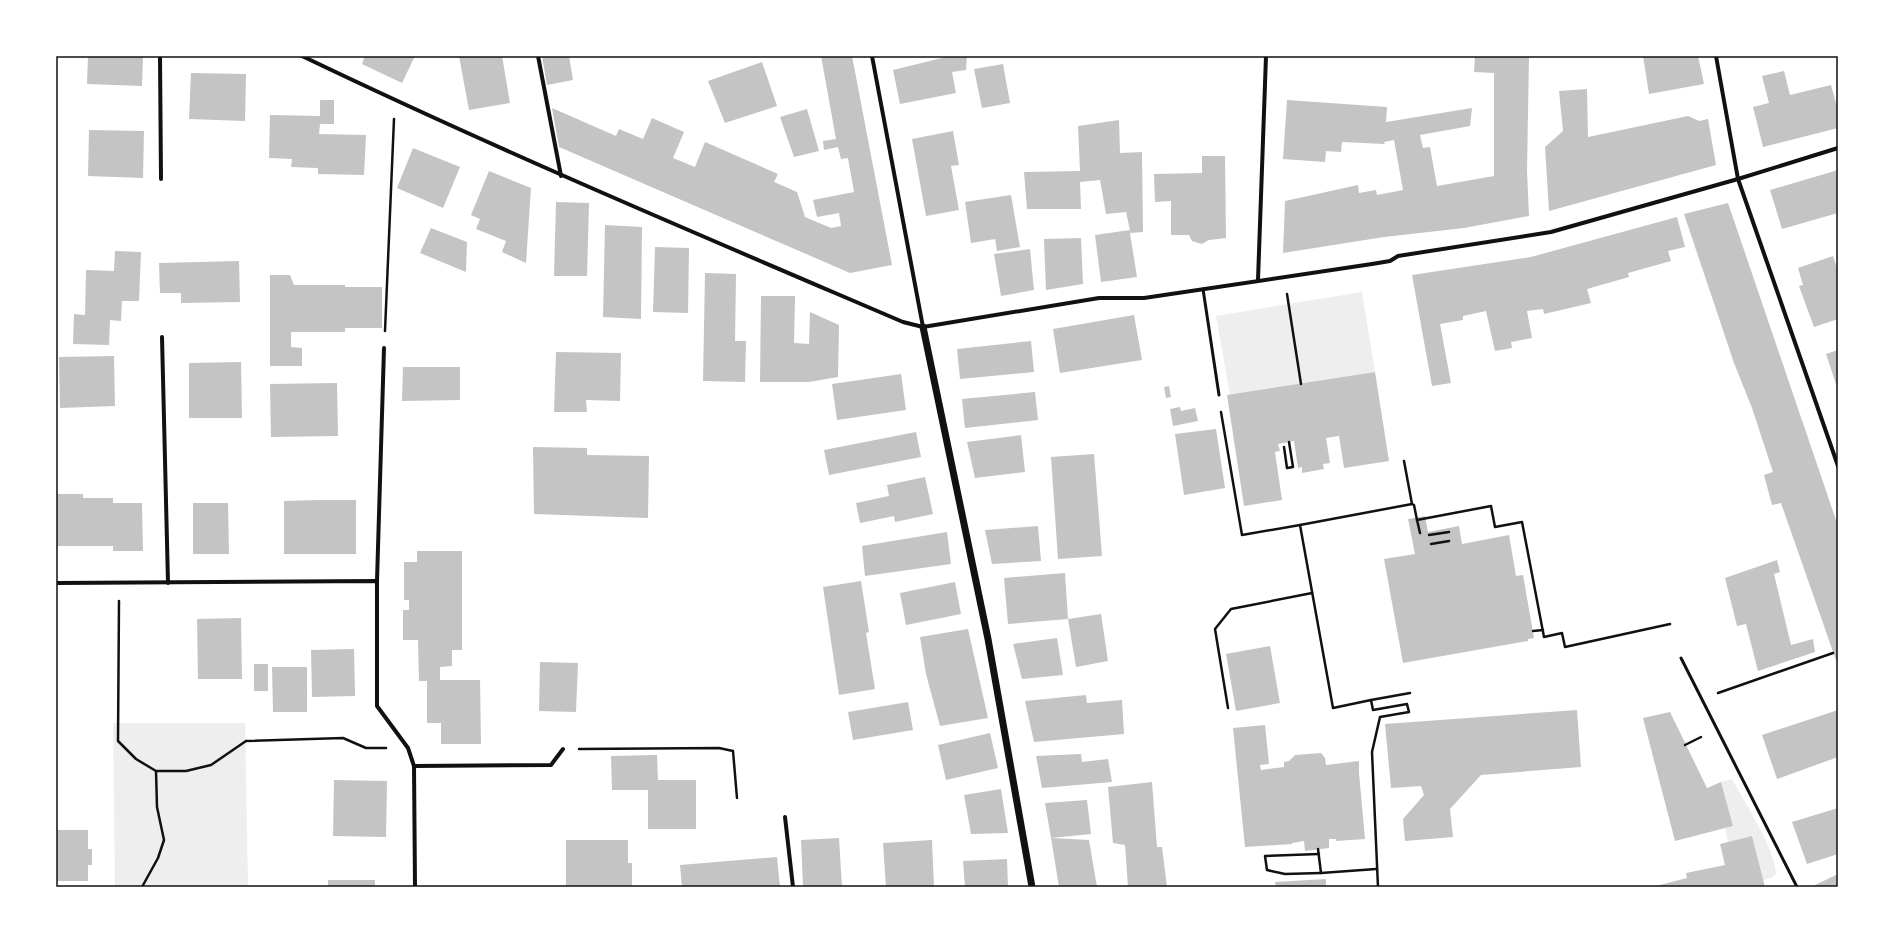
<svg xmlns="http://www.w3.org/2000/svg" width="1894" height="943" viewBox="0 0 1894 943" font-family="'Archivo Narrow',sans-serif">
<style>
.green{fill:#eee}
.building{fill:#c4c4c4}
.lines{fill:none;stroke-linecap:round;stroke-linejoin:round}
.path{stroke:#111;stroke-width:2.5}
.service{stroke:#111;stroke-width:3}
.minor{stroke:#111;stroke-width:4}
.tertiary{stroke:#111;stroke-width:7}
.neatline{fill:none;stroke:#111;stroke-width:1.5}
</style>
<rect width="100%" height="100%" fill="#fff"/>
<g class="green">
<polygon points="1362,292 1375,372 1230,395 1216,316"/>
<polygon points="113,723 245,723 248,887 115,887"/>
<path d="M1732,779C1745,803 1775,848 1776,874L1771,878L1763,880L1752,836L1728,842L1725,828L1733,826L1721,782Z"/>
</g>
<g class="building">
<polygon points="88,56 143,56 142,86 87,84"/>
<polygon points="365,56 415,56 402,83 362,64"/>
<polygon points="459,56 502,56 510,103 469,110"/>
<polygon points="542,56 569,56 573,80 547,85"/>
<polygon points="821,56 852,56 892,265 850,273 559,147 552,108 616,136 619,129 643,139 652,118 684,132 673,158 695,167 705,142 778,174 774,182 797,192 805,217 831,228 841,226 839,213 817,217 813,200 854,192 848,158 841,159 838,147 824,150 823,141 836,139"/>
<polygon points="950,56 967,56 966,70 952,72 956,93 900,104 893,70"/>
<polygon points="1475,56 1529,56 1527,171 1529,216 1464,228 1384,237 1283,253 1285,201 1358,185 1359,193 1376,190 1377,195 1403,190 1394,140 1384,142 1385,144 1342,142 1341,152 1326,151 1325,162 1283,159 1287,100 1387,107 1386,122 1472,108 1470,126 1420,135 1423,148 1430,147 1437,186 1494,176 1494,73 1474,72"/>
<polygon points="1643,56 1698,56 1704,84 1649,94"/>
<polygon points="762,62 777,106 725,123 708,81"/>
<polygon points="1003,64 1010,103 982,108 974,69"/>
<polygon points="1784,71 1790,95 1831,85 1838,110 1838,128 1763,147 1753,107 1769,103 1762,76"/>
<polygon points="191,73 246,74 245,121 189,119"/>
<polygon points="1587,89 1588,137 1688,116 1699,121 1708,119 1716,165 1549,211 1545,147 1563,131 1559,91"/>
<polygon points="320,100 334,100 334,124 320,124 319,134 366,135 364,175 318,174 318,168 291,167 292,159 269,158 270,115 320,116"/>
<polygon points="807,109 819,151 794,157 780,117"/>
<polygon points="1119,120 1120,153 1142,152 1143,232 1130,233 1137,277 1101,282 1095,235 1130,230 1126,212 1106,214 1100,180 1080,182 1081,209 1027,209 1024,172 1080,171 1078,126"/>
<polygon points="89,130 144,131 143,178 88,176"/>
<polygon points="953,131 959,165 951,166 959,210 926,216 912,139"/>
<polygon points="413,148 460,167 443,208 397,188"/>
<polygon points="1202,156 1225,156 1226,238 1209,240 1202,244 1192,241 1189,235 1171,235 1171,201 1155,202 1154,174 1202,173"/>
<polygon points="1838,170 1838,213 1782,229 1770,190"/>
<polygon points="489,171 531,188 526,263 502,252 506,241 476,229 480,219 471,215"/>
<polygon points="1011,195 1020,247 997,251 995,239 971,243 965,202"/>
<polygon points="556,202 589,203 587,276 554,276"/>
<polygon points="1728,203 1838,526 1838,666 1781,503 1772,505 1764,475 1773,472 1752,408 1734,363 1684,214"/>
<polygon points="1677,217 1685,247 1668,251 1671,261 1628,273 1629,277 1587,289 1591,303 1544,314 1543,309 1527,311 1532,338 1511,342 1512,348 1495,351 1486,311 1463,316 1463,320 1440,324 1451,383 1432,386 1412,275 1531,257"/>
<polygon points="605,225 642,227 641,319 603,317"/>
<polygon points="431,228 467,242 466,272 420,253"/>
<polygon points="1081,238 1083,284 1046,290 1044,239"/>
<polygon points="655,247 689,248 688,313 653,312"/>
<polygon points="1030,249 1034,290 1001,296 994,254"/>
<polygon points="115,251 141,252 139,301 122,301 121,321 110,320 109,345 73,344 74,314 85,315 86,270 114,271"/>
<polygon points="1833,256 1838,271 1838,319 1814,327 1799,286 1803,285 1798,268"/>
<polygon points="239,261 240,302 181,303 181,293 160,293 159,263"/>
<polygon points="705,273 736,274 735,341 746,341 745,382 703,381"/>
<polygon points="270,275 290,275 294,285 345,285 345,287 382,287 382,328 345,328 345,332 291,332 291,347 302,348 302,366 270,366"/>
<polygon points="761,296 795,296 794,343 809,344 810,312 839,325 838,377 809,382 760,382"/>
<polygon points="1134,315 1142,360 1060,373 1053,329"/>
<polygon points="1031,341 1034,372 960,379 957,349"/>
<polygon points="1838,350 1838,390 1826,354"/>
<polygon points="556,352 621,353 620,401 586,400 587,412 554,412"/>
<polygon points="114,356 115,406 60,408 59,357"/>
<polygon points="241,362 242,418 189,418 189,363"/>
<polygon points="403,367 460,367 460,400 402,401"/>
<polygon points="1375,372 1389,461 1344,468 1339,436 1326,438 1330,463 1323,464 1324,469 1302,473 1302,467 1298,468 1294,441 1278,444 1280,451 1275,452 1282,500 1244,506 1227,395"/>
<polygon points="901,374 906,410 837,420 832,384"/>
<polygon points="337,383 338,436 271,437 270,384"/>
<polygon points="1169,386 1171,397 1166,398 1164,387"/>
<polygon points="1035,392 1038,420 965,428 962,399"/>
<polygon points="1180,407 1181,411 1195,408 1198,421 1173,426 1170,409"/>
<polygon points="1216,429 1225,488 1184,495 1175,434"/>
<polygon points="916,432 921,457 829,475 824,450"/>
<polygon points="1021,435 1025,472 975,478 967,442"/>
<polygon points="533,447 587,448 587,455 649,456 648,518 534,514"/>
<polygon points="1094,454 1102,556 1058,559 1051,457"/>
<polygon points="925,477 933,514 895,522 894,516 860,523 856,503 889,496 887,485"/>
<polygon points="56,494 83,494 83,498 113,498 113,503 142,503 143,551 113,551 113,546 56,546"/>
<polygon points="319,500 356,500 356,554 284,554 284,501"/>
<polygon points="193,503 228,503 229,554 193,554"/>
<polygon points="1425,516 1428,532 1459,526 1462,544 1509,535 1516,576 1523,575 1534,638 1528,639 1528,641 1403,663 1384,559 1415,554 1408,519"/>
<polygon points="1038,526 1041,561 992,564 985,530"/>
<polygon points="947,532 951,564 865,576 862,546"/>
<polygon points="417,551 462,551 462,650 452,650 452,666 440,667 440,680 480,680 481,744 441,744 441,723 427,723 427,681 419,681 418,640 403,640 403,610 409,610 409,600 404,600 404,562 417,562"/>
<polygon points="1777,560 1780,572 1774,574 1791,645 1813,639 1815,652 1758,671 1746,624 1737,626 1725,578"/>
<polygon points="1065,573 1068,619 1008,624 1004,578"/>
<polygon points="861,581 869,632 866,633 875,689 839,695 823,587"/>
<polygon points="955,582 961,614 906,625 900,593"/>
<polygon points="1101,614 1108,661 1076,667 1068,619"/>
<polygon points="241,618 242,679 198,679 197,619"/>
<polygon points="968,629 988,718 940,726 926,674 920,637"/>
<polygon points="1057,638 1063,675 1022,679 1013,644"/>
<polygon points="1270,646 1280,703 1236,711 1226,654"/>
<polygon points="354,649 355,696 312,697 311,650"/>
<polygon points="540,662 578,663 576,712 539,711"/>
<rect x="254" y="664" width="14" height="27"/>
<polygon points="272,667 307,667 307,712 273,712"/>
<polygon points="1086,695 1087,703 1122,700 1124,734 1034,742 1025,701"/>
<polygon points="908,702 913,730 853,740 848,712"/>
<polygon points="1577,710 1581,767 1481,775 1450,809 1453,837 1405,841 1403,819 1424,795 1421,786 1391,788 1385,724"/>
<polygon points="1838,710 1838,757 1777,779 1762,735"/>
<polygon points="1670,712 1707,788 1721,782 1733,826 1675,841 1643,718"/>
<polygon points="1265,725 1269,764 1260,765 1261,770 1284,767 1284,762 1289,761 1295,755 1321,753 1325,758 1326,765 1359,761 1359,773 1365,839 1336,841 1336,839 1329,839 1329,848 1305,851 1304,841 1292,843 1292,844 1245,847 1233,728"/>
<polygon points="990,733 998,768 946,780 938,745"/>
<polygon points="1081,754 1082,762 1108,759 1112,782 1042,788 1036,756"/>
<polygon points="657,755 658,780 696,780 696,829 648,829 648,790 612,790 611,756"/>
<polygon points="334,780 387,781 386,837 333,836"/>
<polygon points="1152,782 1157,847 1162,847 1167,887 1128,887 1125,845 1113,843 1108,787"/>
<polygon points="1001,789 1008,833 971,834 964,795"/>
<polygon points="1087,800 1091,834 1051,838 1045,803"/>
<polygon points="1838,808 1838,854 1807,864 1792,822"/>
<polygon points="56,830 88,830 88,849 92,849 92,865 88,865 88,881 56,881"/>
<polygon points="1752,836 1765,887 1652,887 1687,878 1686,873 1725,865 1720,844"/>
<polygon points="839,838 842,887 803,887 801,840"/>
<polygon points="1051,838 1089,840 1097,887 1059,887"/>
<polygon points="566,840 628,840 628,863 632,863 632,887 566,887"/>
<polygon points="932,840 934,887 886,887 883,843"/>
<polygon points="777,857 780,887 682,887 680,865"/>
<polygon points="1007,859 1008,887 965,887 963,861"/>
<polygon points="1838,874 1838,887 1811,887"/>
<polygon points="1326,879 1326,887 1276,887 1275,882"/>
<rect x="328" y="880" width="47" height="7"/>
</g>
<g class="lines">
<g class="path">
<polyline points="1287,294 1301,384"/>
<polyline points="385,331 394,119"/>
<polyline points="1221,412 1242,535 1300,525"/>
<polyline points="1284,447 1287,468 1293,467 1289,442"/>
<polyline points="1412,504 1414,505 1417,520"/>
<polyline points="1420,533 1417,520 1491,506 1495,527 1522,522 1544,637 1562,633 1565,647 1670,624"/>
<polyline points="1429,535 1449,532"/>
<polyline points="1431,544 1449,541"/>
<polyline points="119,601 118,741 136,759 156,771 186,771 211,765 246,741 343,738 366,748 386,748"/>
<polyline points="1533,631 1543,630"/>
<polyline points="1718,693 1833,653"/>
<polyline points="1371,700 1410,693"/>
<polyline points="1228,708 1215,629 1231,609 1312,593"/>
<polyline points="1685,745 1701,737"/>
<polyline points="579,749 719,748 733,751 737,798"/>
<polyline points="1318,849 1321,873 1376,869"/>
<polyline points="1319,854 1265,856 1267,870 1285,874 1321,873"/>
<polyline points="142,887 158,858 164,840 157,807 156,771"/>
<polyline points="1378,887 1372,752 1380,717 1409,712 1407,704 1373,710 1371,700 1333,708 1300,525 1412,504 1404,461"/>
</g>
<g class="service">
<polyline points="1203,289 1219,395"/>
<polyline points="1681,658 1797,887"/>
</g>
<g class="minor">
<polyline points="160,56 161,179"/>
<path d="M302,56C500,151 702,236 903,322L923,327L1099,298H1144L1372,264L1390,261L1398,256L1551,232L1738,179L1838,148"/>
<polyline points="538,56 561,176"/>
<polyline points="872,56 923,327"/>
<polyline points="1716,56 1738,179 1838,466"/>
<polyline points="1258,280 1266,56"/>
<polyline points="162,337 168,583"/>
<polyline points="377,581 384,348"/>
<polyline points="56,583 377,581 377,706 408,748 414,766 415,887"/>
<polyline points="414,766 551,765 563,749"/>
<polyline points="785,817 793,887"/>
</g>
<polyline class="tertiary" points="923,327 988,639 1032,887"/>
</g>
<rect width="1894" height="943" fill="none" stroke="#ffffff" stroke-width="114"/>
<rect x="57" y="57" width="1780" height="829" class="neatline"/>
</svg>
